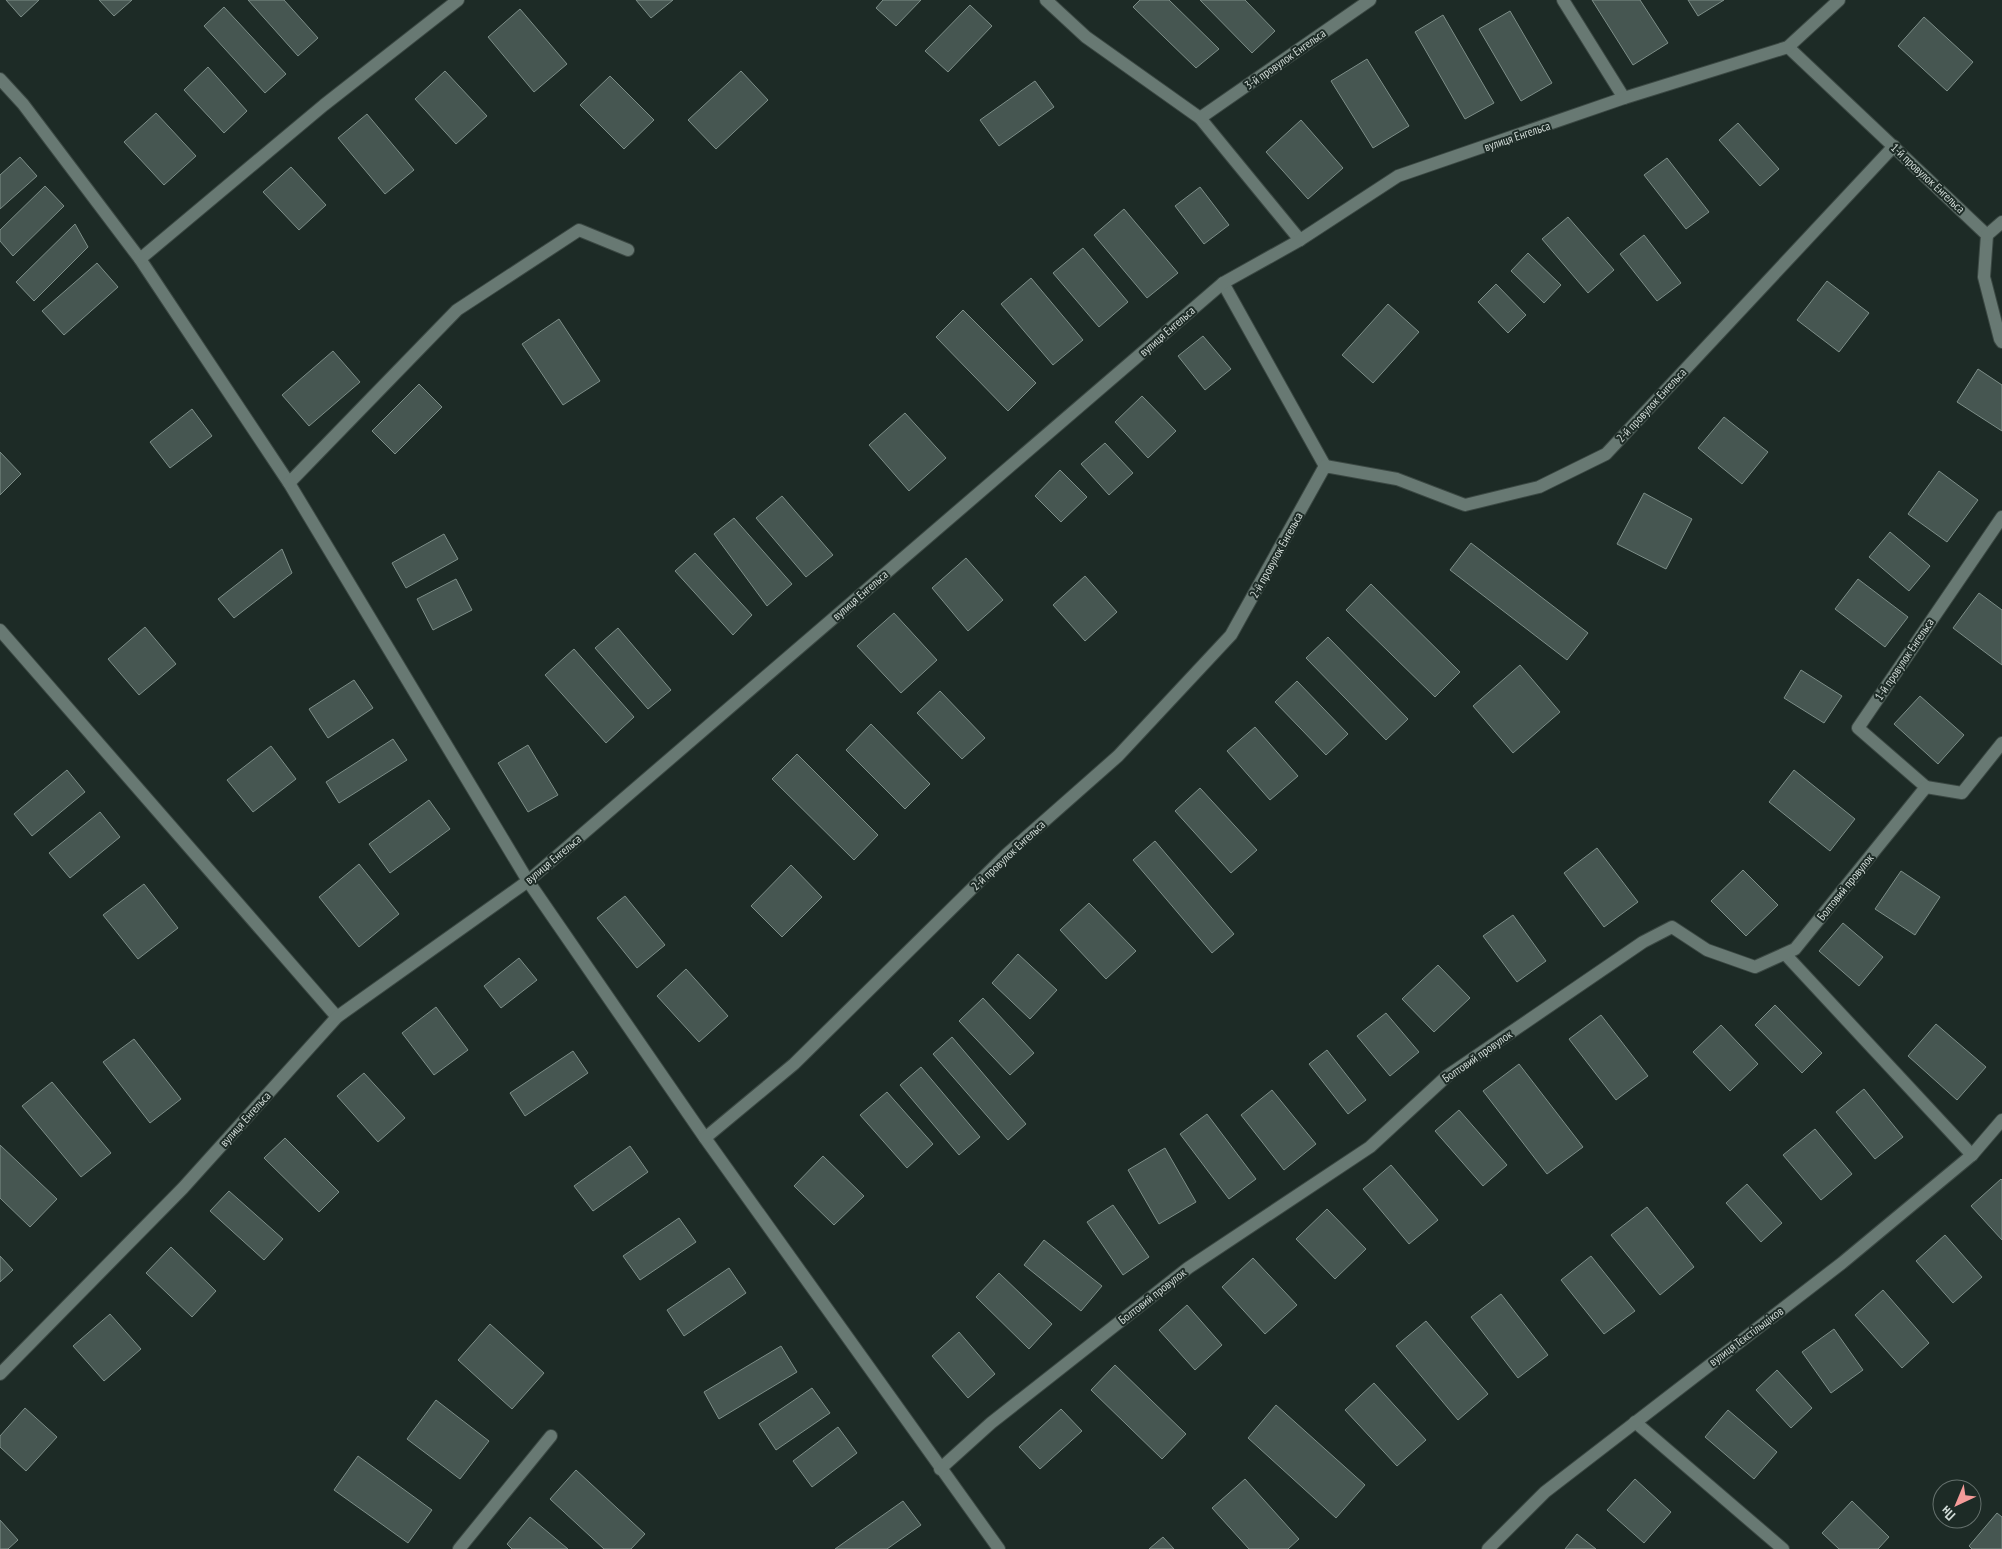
<svg xmlns="http://www.w3.org/2000/svg" width="2002" height="1549" viewBox="0 0 2002 1549" font-family="'PT Sans Narrow',sans-serif">
<style>
.building{fill:#465651;stroke:#7d8e88}
.lines{fill:none;stroke-linecap:round;stroke-linejoin:round}
.minor-casing{stroke:#3b4843;stroke-width:14}
.minor{stroke:#687973;stroke-width:12}
.labels{text-anchor:middle;dominant-baseline:central;stroke-width:4;stroke-linejoin:round;paint-order:stroke}
.street-label{font-size:12px;fill:#d1dbd7;stroke:#1d2b26}
</style>
<rect width="100%" height="100%" fill="#1d2b26"/>
<g class="building">
<polygon points="6,0 39,0 21,17"/>
<polygon points="99,0 132,0 114,16"/>
<polygon points="248,0 284,0 318,38 298,56"/>
<polygon points="636,0 673,0 651,18"/>
<polygon points="883,0 921,0 896,26 876,8"/>
<polygon points="1140,0 1169,0 1219,49 1196,68 1133,7"/>
<polygon points="1200,0 1245,0 1275,31 1252,53"/>
<polygon points="1592,0 1640,0 1668,43 1633,65"/>
<polygon points="1688,0 1724,0 1698,16"/>
<polygon points="970,5 992,26 948,72 925,51"/>
<polygon points="224,7 286,74 265,93 204,26"/>
<polygon points="520,9 567,64 534,92 488,37"/>
<polygon points="1510,11 1552,83 1521,101 1479,29"/>
<polygon points="1443,15 1494,103 1465,119 1415,32"/>
<polygon points="1924,17 1973,62 1947,91 1898,46"/>
<polygon points="1367,59 1409,126 1373,148 1331,81"/>
<polygon points="208,67 247,111 224,133 184,90"/>
<polygon points="445,71 487,116 456,144 415,99"/>
<polygon points="741,71 768,100 716,149 688,120"/>
<polygon points="610,76 654,120 624,149 580,105"/>
<polygon points="1035,81 1054,107 999,146 980,120"/>
<polygon points="156,113 196,156 164,185 124,142"/>
<polygon points="367,114 414,170 385,194 338,138"/>
<polygon points="1301,120 1343,168 1308,199 1266,152"/>
<polygon points="1738,123 1779,169 1760,186 1719,140"/>
<polygon points="20,157 37,176 0,209 0,175"/>
<polygon points="1667,158 1709,212 1686,229 1644,175"/>
<polygon points="291,167 326,205 299,230 263,192"/>
<polygon points="45,186 64,206 13,256 0,241 0,230"/>
<polygon points="1200,187 1229,225 1204,244 1175,206"/>
<polygon points="1124,209 1178,273 1147,298 1094,235"/>
<polygon points="1568,217 1614,270 1588,293 1542,239"/>
<polygon points="75,224 88,247 34,301 16,282"/>
<polygon points="1644,235 1681,283 1657,301 1620,254"/>
<polygon points="1083,248 1128,302 1099,327 1053,273"/>
<polygon points="1528,253 1561,285 1544,303 1511,271"/>
<polygon points="97,263 118,287 64,335 42,311"/>
<polygon points="1031,278 1083,340 1053,365 1001,304"/>
<polygon points="1827,281 1869,313 1839,352 1797,320"/>
<polygon points="1496,284 1526,315 1508,333 1478,302"/>
<polygon points="1388,304 1419,332 1373,383 1342,355"/>
<polygon points="963,310 1036,383 1008,411 936,337"/>
<polygon points="559,319 600,381 563,405 522,344"/>
<polygon points="1203,336 1231,369 1205,390 1178,356"/>
<polygon points="333,351 360,382 309,426 282,395"/>
<polygon points="1978,369 2002,385 2002,431 1957,402"/>
<polygon points="419,384 442,407 395,454 372,431"/>
<polygon points="1142,396 1176,431 1148,458 1115,422"/>
<polygon points="192,409 212,436 170,468 150,442"/>
<polygon points="905,413 946,458 909,491 869,445"/>
<polygon points="1724,417 1768,452 1742,484 1698,448"/>
<polygon points="1105,443 1133,473 1109,495 1081,464"/>
<polygon points="0,452 21,474 0,495"/>
<polygon points="1060,470 1087,497 1061,522 1035,496"/>
<polygon points="1939,471 1978,500 1947,542 1908,514"/>
<polygon points="1644,493 1692,519 1666,569 1617,544"/>
<polygon points="782,496 833,555 806,577 756,518"/>
<polygon points="734,518 792,584 767,606 714,534"/>
<polygon points="1890,532 1930,566 1909,591 1869,557"/>
<polygon points="444,534 458,559 406,588 392,563"/>
<polygon points="1471,543 1588,633 1567,660 1450,570"/>
<polygon points="282,549 292,573 234,618 218,599"/>
<polygon points="695,553 752,615 733,635 675,571"/>
<polygon points="966,558 1003,600 968,631 932,588"/>
<polygon points="1085,576 1117,612 1085,641 1053,605"/>
<polygon points="456,579 472,610 433,630 417,599"/>
<polygon points="1858,579 1908,617 1885,647 1835,609"/>
<polygon points="1371,584 1460,672 1435,697 1346,610"/>
<polygon points="1979,593 2002,610 2002,665 1953,628"/>
<polygon points="894,613 937,660 901,693 857,646"/>
<polygon points="145,627 176,664 139,695 108,659"/>
<polygon points="618,628 671,690 648,709 595,648"/>
<polygon points="1328,637 1408,719 1386,740 1306,658"/>
<polygon points="574,649 634,717 606,743 545,675"/>
<polygon points="1520,665 1560,712 1513,753 1473,706"/>
<polygon points="1801,670 1842,696 1824,723 1784,698"/>
<polygon points="354,680 373,708 328,738 309,709"/>
<polygon points="1297,681 1348,734 1326,755 1275,702"/>
<polygon points="940,691 985,738 962,759 917,713"/>
<polygon points="1920,696 1964,735 1938,764 1894,724"/>
<polygon points="871,724 930,784 905,809 846,750"/>
<polygon points="1255,727 1298,776 1270,800 1227,751"/>
<polygon points="393,739 407,760 339,803 326,782"/>
<polygon points="528,745 558,795 528,812 498,763"/>
<polygon points="271,746 296,779 253,812 227,780"/>
<polygon points="797,754 878,835 854,860 772,779"/>
<polygon points="67,770 85,792 32,836 14,814"/>
<polygon points="1794,770 1855,819 1830,851 1769,802"/>
<polygon points="1200,788 1257,850 1231,873 1175,811"/>
<polygon points="429,800 450,829 390,873 369,844"/>
<polygon points="100,812 120,837 70,878 49,853"/>
<polygon points="1155,841 1234,934 1212,953 1133,860"/>
<polygon points="1597,848 1638,902 1604,927 1564,873"/>
<polygon points="359,864 399,914 359,947 319,897"/>
<polygon points="791,865 822,897 782,937 751,906"/>
<polygon points="1743,870 1778,905 1746,936 1711,901"/>
<polygon points="1901,871 1940,897 1915,935 1875,909"/>
<polygon points="144,884 178,928 138,959 103,915"/>
<polygon points="625,896 665,945 637,968 597,918"/>
<polygon points="1089,903 1136,951 1106,979 1060,930"/>
<polygon points="1513,915 1546,961 1517,982 1483,936"/>
<polygon points="1843,923 1883,957 1859,986 1819,951"/>
<polygon points="1018,954 1057,990 1030,1019 992,983"/>
<polygon points="519,958 537,980 501,1008 484,986"/>
<polygon points="1438,965 1470,998 1434,1032 1402,999"/>
<polygon points="686,969 728,1016 699,1042 657,996"/>
<polygon points="983,998 1034,1053 1010,1075 959,1021"/>
<polygon points="1775,1005 1822,1053 1802,1073 1755,1025"/>
<polygon points="436,1007 468,1050 434,1075 402,1033"/>
<polygon points="1386,1013 1419,1052 1390,1076 1357,1036"/>
<polygon points="1601,1015 1648,1076 1616,1100 1569,1039"/>
<polygon points="1936,1024 1986,1067 1957,1100 1908,1056"/>
<polygon points="1721,1025 1758,1064 1730,1091 1693,1052"/>
<polygon points="952,1037 1026,1124 1008,1140 933,1054"/>
<polygon points="134,1039 181,1099 150,1123 103,1062"/>
<polygon points="1327,1050 1366,1100 1348,1114 1309,1064"/>
<polygon points="573,1051 588,1073 525,1116 510,1093"/>
<polygon points="1519,1064 1583,1147 1547,1174 1483,1091"/>
<polygon points="921,1067 980,1137 959,1155 900,1085"/>
<polygon points="364,1073 405,1118 378,1142 337,1096"/>
<polygon points="52,1082 111,1153 81,1177 22,1106"/>
<polygon points="1864,1089 1903,1137 1875,1159 1836,1112"/>
<polygon points="1272,1090 1316,1144 1284,1170 1241,1115"/>
<polygon points="887,1092 933,1144 907,1168 860,1115"/>
<polygon points="1459,1110 1507,1165 1483,1186 1435,1131"/>
<polygon points="1207,1114 1256,1179 1229,1199 1180,1134"/>
<polygon points="1815,1129 1852,1174 1821,1200 1783,1155"/>
<polygon points="285,1138 339,1192 319,1212 264,1158"/>
<polygon points="0,1145 57,1199 30,1227 0,1198"/>
<polygon points="630,1146 648,1172 593,1211 574,1186"/>
<polygon points="1165,1148 1196,1202 1159,1224 1128,1170"/>
<polygon points="823,1156 864,1196 834,1225 794,1186"/>
<polygon points="1391,1165 1438,1220 1409,1244 1363,1189"/>
<polygon points="2001,1179 2002,1180 2002,1240 1971,1206"/>
<polygon points="1747,1184 1782,1223 1761,1242 1726,1203"/>
<polygon points="229,1191 283,1239 264,1260 210,1211"/>
<polygon points="1113,1205 1149,1257 1123,1275 1087,1222"/>
<polygon points="1647,1207 1694,1267 1660,1295 1611,1235"/>
<polygon points="1327,1209 1366,1249 1335,1279 1296,1239"/>
<polygon points="679,1218 696,1242 640,1280 623,1256"/>
<polygon points="1945,1235 1982,1277 1953,1303 1916,1261"/>
<polygon points="1044,1240 1102,1286 1081,1311 1024,1265"/>
<polygon points="171,1247 216,1291 192,1317 146,1273"/>
<polygon points="0,1256 13,1270 0,1282"/>
<polygon points="1591,1256 1635,1311 1604,1334 1561,1280"/>
<polygon points="1253,1258 1297,1305 1265,1334 1222,1287"/>
<polygon points="729,1268 746,1293 684,1336 667,1310"/>
<polygon points="999,1273 1052,1324 1029,1349 976,1297"/>
<polygon points="1883,1290 1929,1343 1902,1368 1855,1315"/>
<polygon points="1501,1294 1548,1355 1518,1378 1471,1317"/>
<polygon points="1187,1305 1222,1345 1195,1370 1159,1330"/>
<polygon points="110,1314 141,1349 104,1381 73,1346"/>
<polygon points="1426,1321 1488,1394 1458,1420 1396,1346"/>
<polygon points="490,1324 544,1373 512,1409 458,1360"/>
<polygon points="1834,1329 1863,1370 1831,1393 1802,1352"/>
<polygon points="959,1332 995,1374 968,1398 932,1356"/>
<polygon points="781,1346 797,1372 719,1419 704,1392"/>
<polygon points="1115,1365 1186,1434 1162,1459 1091,1390"/>
<polygon points="1777,1370 1812,1408 1791,1428 1756,1390"/>
<polygon points="1374,1383 1426,1440 1397,1466 1345,1410"/>
<polygon points="812,1388 830,1413 776,1450 759,1424"/>
<polygon points="436,1400 489,1441 460,1479 407,1439"/>
<polygon points="1276,1405 1365,1485 1336,1518 1248,1438"/>
<polygon points="25,1408 57,1437 26,1471 0,1447 0,1436"/>
<polygon points="1061,1409 1082,1431 1040,1469 1019,1447"/>
<polygon points="1728,1410 1777,1452 1754,1479 1705,1437"/>
<polygon points="838,1427 857,1453 812,1487 793,1461"/>
<polygon points="358,1456 432,1510 408,1543 334,1490"/>
<polygon points="576,1470 645,1534 631,1549 604,1549 550,1499"/>
<polygon points="1245,1479 1299,1539 1288,1549 1249,1549 1212,1508"/>
<polygon points="1635,1479 1671,1512 1644,1543 1607,1510"/>
<polygon points="903,1501 921,1525 887,1549 835,1549"/>
<polygon points="1852,1501 1889,1537 1878,1549 1839,1549 1822,1533"/>
<polygon points="1997,1513 2002,1517 2002,1549 1972,1549 1969,1546"/>
<polygon points="530,1517 568,1549 512,1549 507,1544"/>
<polygon points="0,1520 18,1540 8,1549 0,1549"/>
<polygon points="1577,1534 1596,1549 1565,1549"/>
<polygon points="1163,1537 1174,1549 1149,1549"/>
</g>
<g class="lines">
<g class="minor-casing">
<g id="minor">
<polyline points="1046,0 1086,37 1200,118 1300,240"/>
<polyline points="1563,0 1624,98"/>
<polyline points="1788,47 1987,235 1984,277 2000,339 2002,342"/>
<polyline points="0,79 23,104 140,259 289,483 528,881 705,1138 999,1549"/>
<polyline points="1200,118 1370,0"/>
<polyline points="1987,235 2002,222"/>
<polyline points="140,259 324,105 458,0"/>
<polyline points="1223,283 1325,466"/>
<polyline points="289,483 457,310 579,230 628,250"/>
<polyline points="0,630 337,1017"/>
<polyline points="1926,787 1858,728 2002,517"/>
<polyline points="1785,954 1972,1155"/>
<polyline points="705,1138 794,1064 1007,854 1118,756 1231,635 1325,466 1397,479 1465,505 1539,487 1606,454 1894,146"/>
<polyline points="0,1374 183,1188 337,1017 528,881 1223,283 1300,240 1398,176 1624,98 1788,47 1839,0"/>
<polyline points="1635,1422 1783,1549"/>
<polyline points="940,1469 991,1423 1188,1268 1370,1147 1447,1076 1643,942 1672,927 1707,950 1755,967 1795,949 1926,787 1962,793 2002,743"/>
<polyline points="459,1549 551,1436"/>
<polyline points="1488,1549 1545,1492 1842,1263 1972,1155 2002,1120"/>
</g>
</g>
<use href="#minor" class="minor"/>
</g>
<g class="labels">
<g class="street-label">
<text transform="translate(1285 59) rotate(-35)">3-й провулок Енгельса</text>
<text transform="translate(1517 136) rotate(-19)">вулиця Енгельса</text>
<text transform="translate(1928 178) rotate(43)">1-й провулок Енгельса</text>
<text transform="translate(1167 331) rotate(-41)">вулиця Енгельса</text>
<text transform="translate(1651 405) rotate(-47)">2-й провулок Енгельса</text>
<text transform="translate(1276 555) rotate(-61)">2-й провулок Енгельса</text>
<text transform="translate(860 595) rotate(-41)">вулиця Енгельса</text>
<text transform="translate(1904 659) rotate(-56)">1-й провулок Енгельса</text>
<text transform="translate(1008 855) rotate(-43)">2-й провулок Енгельса</text>
<text transform="translate(553 859) rotate(-40)">вулиця Енгельса</text>
<text transform="translate(1845 887) rotate(-51)">Болтовий провулок</text>
<text transform="translate(1477 1056) rotate(-35)">Болтовий провулок</text>
<text transform="translate(245 1119) rotate(-48)">вулиця Енгельса</text>
<text transform="translate(1152 1296) rotate(-38)">Болтовий провулок</text>
<text transform="translate(1746 1336) rotate(-37)">вулиця Тєкстільщіков</text>
</g>
</g>
<g transform="translate(1957 1504) rotate(224)"><circle r="24" fill="#1d2b26" stroke="#65716d"/>
<path d="M0-4L9 19L0 12L-9 19Z" fill="#f59b99"/>
<text y="-8" font-size="14" font-weight="bold" text-anchor="middle" fill="#d1dbd7">Пн</text>
</g>
</svg>
